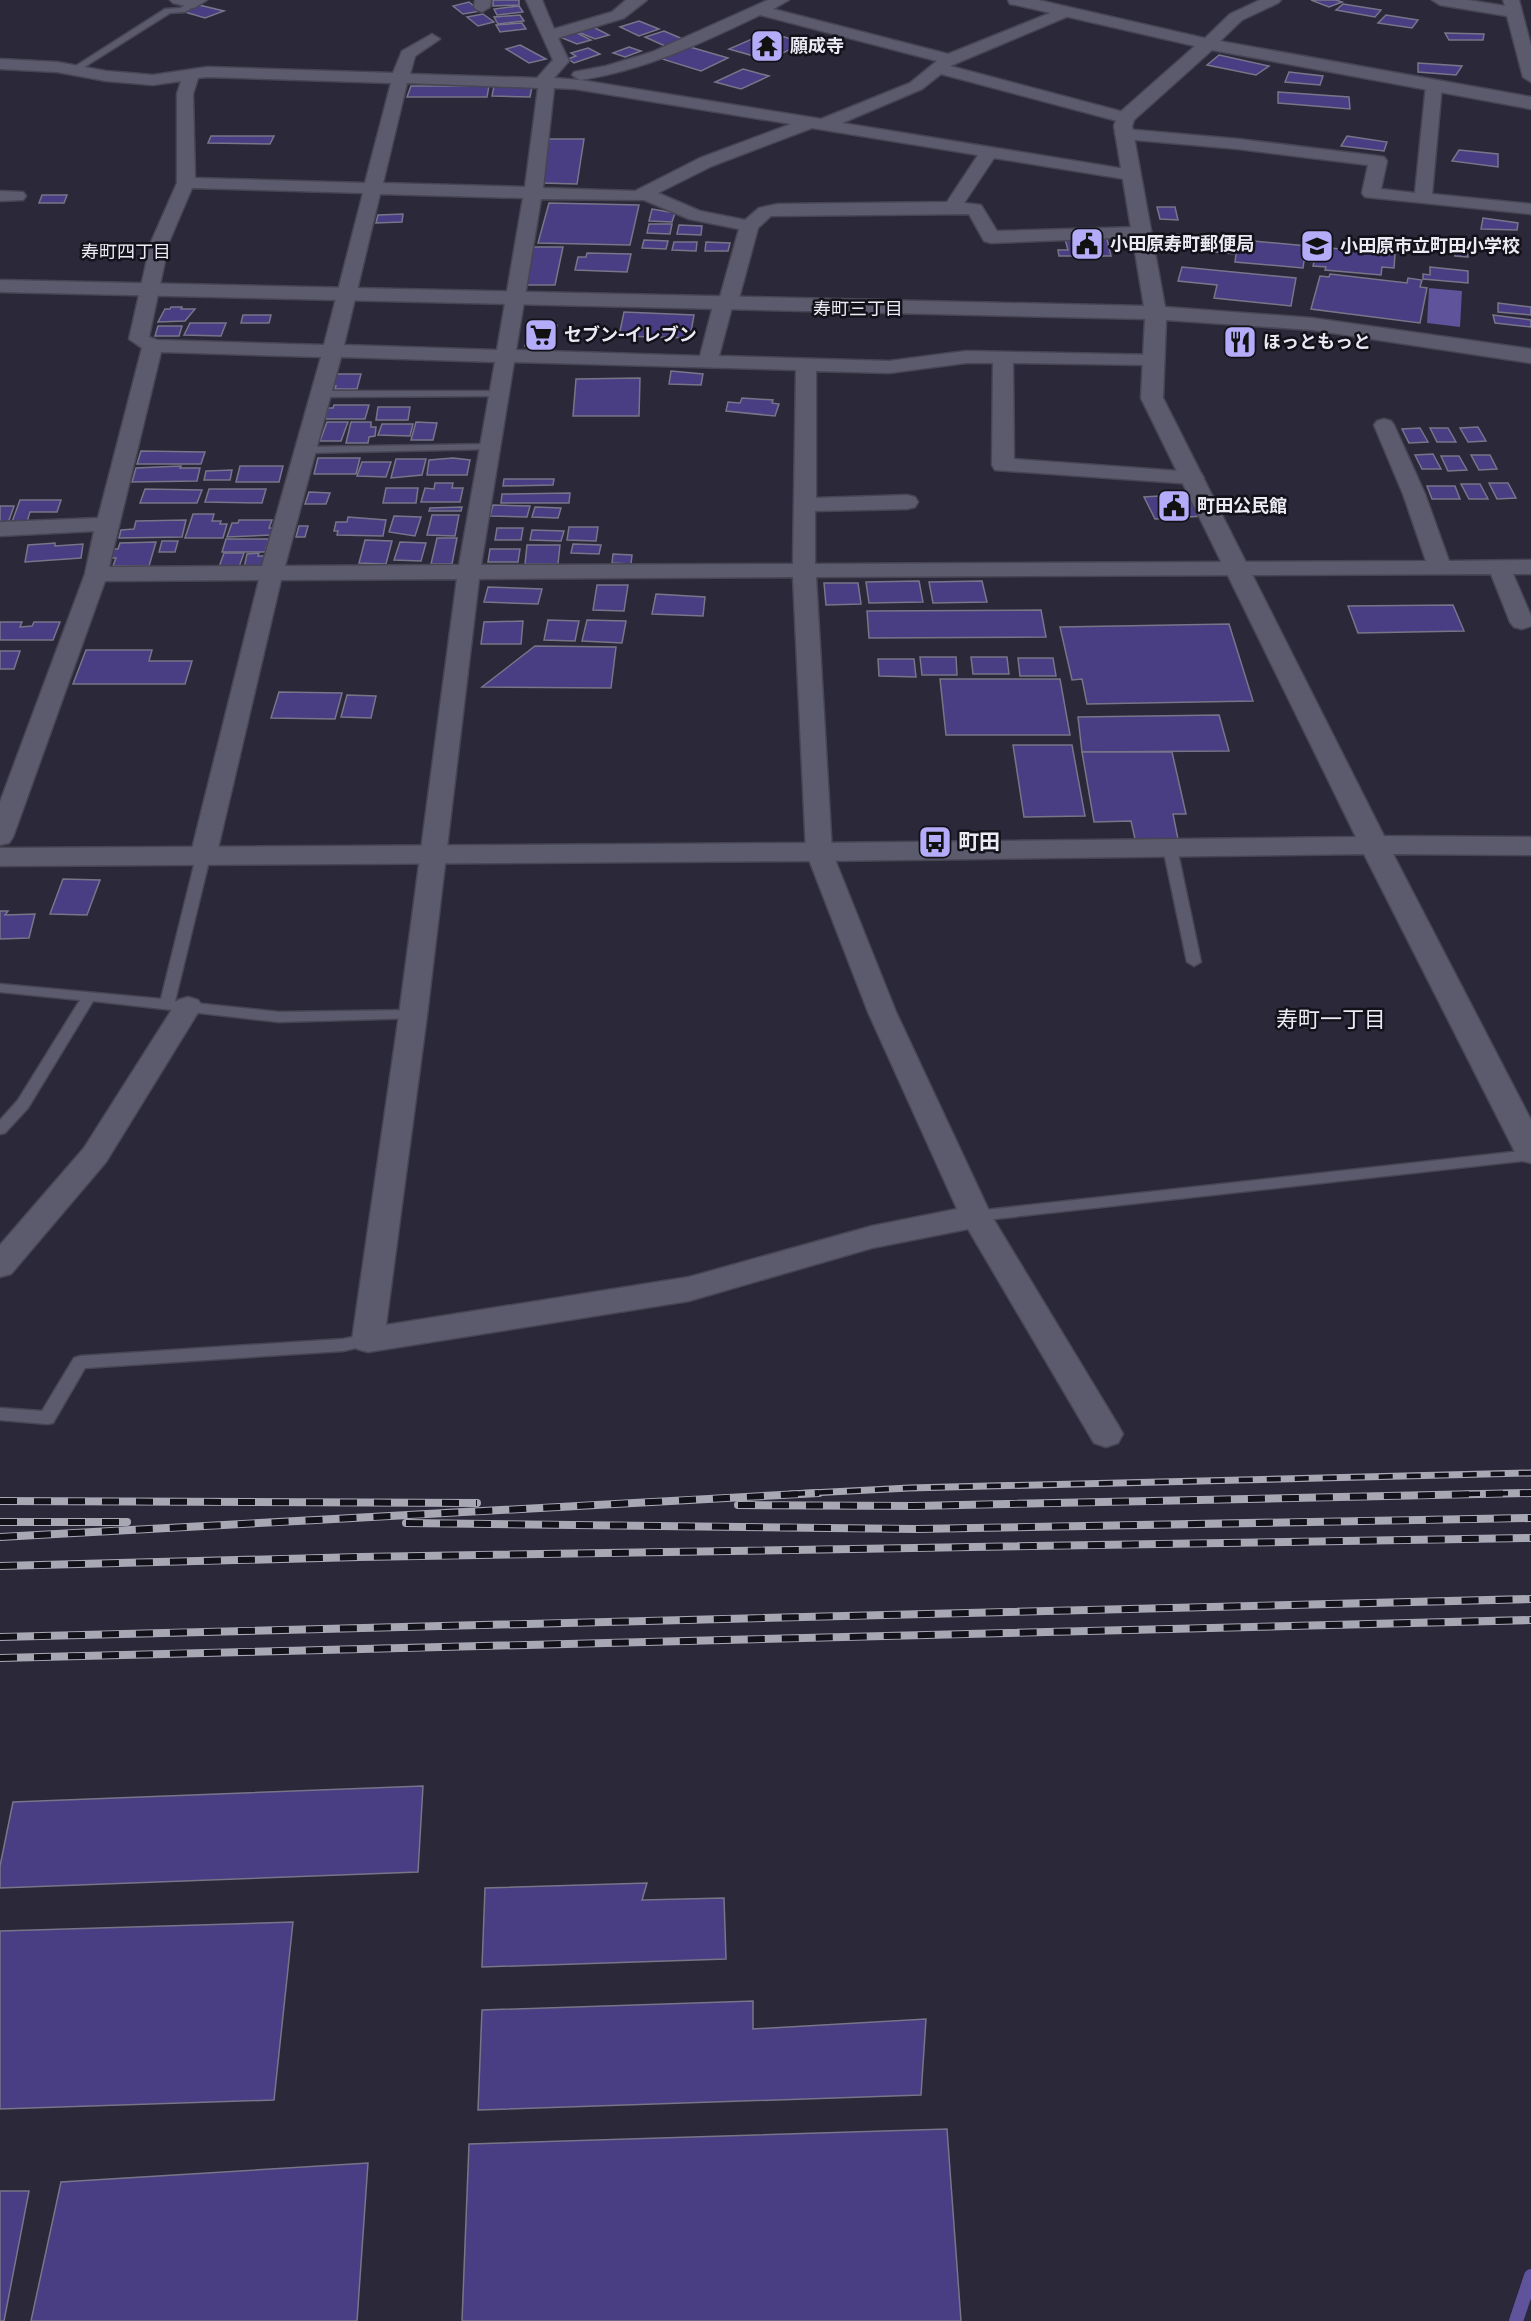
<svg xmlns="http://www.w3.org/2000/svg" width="1531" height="2321" viewBox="0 0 1531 2321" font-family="'Fira Sans Condensed','Noto Sans JP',sans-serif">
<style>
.water{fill:#5f549c}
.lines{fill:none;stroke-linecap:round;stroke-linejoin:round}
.stream{stroke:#5f549c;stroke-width:14}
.building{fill:#493d83;stroke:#777689;stroke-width:1.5}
.service-casing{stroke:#474553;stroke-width:3}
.minor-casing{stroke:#474553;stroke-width:3}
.tertiary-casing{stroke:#474553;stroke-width:3}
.service{fill:#5c5b6d;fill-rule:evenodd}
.minor{fill:#5c5b6d;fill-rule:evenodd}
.tertiary{fill:#5c5b6d;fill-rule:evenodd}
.rail-far1-casing{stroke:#a8a7b4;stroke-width:7}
.rail-casing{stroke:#a8a7b4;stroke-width:8}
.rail-far1{stroke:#13121a;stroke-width:4.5;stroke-dasharray:14;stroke-linecap:butt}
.rail{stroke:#13121a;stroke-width:6;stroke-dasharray:17;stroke-linecap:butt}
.labels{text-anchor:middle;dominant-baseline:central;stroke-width:5;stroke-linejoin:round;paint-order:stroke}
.far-poi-label{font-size:18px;font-weight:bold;fill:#eae9f4;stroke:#13121a;text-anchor:start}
.far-neighbourhood-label{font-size:18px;fill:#eae9f4;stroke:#13121a}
.poi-label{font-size:21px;font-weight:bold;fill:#eae9f4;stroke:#13121a;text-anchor:start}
.neighbourhood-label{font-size:22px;fill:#eae9f4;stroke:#13121a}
</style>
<rect width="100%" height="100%" fill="#2a2839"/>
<polygon class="water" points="1429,288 1462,291 1460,327 1427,323"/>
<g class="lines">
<polyline class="stream" points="1516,2321 1531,2276"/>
</g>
<g class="building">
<polygon points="493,0 519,0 519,5 493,6"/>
<polygon points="1311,0 1336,0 1342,2 1329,7"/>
<polygon points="469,2 480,11 463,14 453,6"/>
<polygon points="1343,4 1381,10 1375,17 1336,10"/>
<polygon points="199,5 224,11 205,18 185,12"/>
<polygon points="519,6 523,12 497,15 494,9"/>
<polygon points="483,14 494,22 478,26 467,17"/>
<polygon points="520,15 524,21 498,24 494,17"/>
<polygon points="1386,15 1418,20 1412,28 1378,23"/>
<polygon points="639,21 659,29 639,36 620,27"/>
<polygon points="522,23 526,29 500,32 496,25"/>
<polygon points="593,27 609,35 595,39 578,32"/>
<polygon points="664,31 685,40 665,46 645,37"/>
<polygon points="575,32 591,40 577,44 560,37"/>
<polygon points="768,32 804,43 768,60 729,49"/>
<polygon points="1445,33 1484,34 1483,40 1449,40"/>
<polygon points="520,45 546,59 529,63 506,49"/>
<polygon points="629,47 641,51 625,57 613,53"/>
<polygon points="690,47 728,58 701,71 662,59"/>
<polygon points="588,48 600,54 574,63 568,59 576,56 571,53"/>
<polygon points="1219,55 1269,66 1256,75 1207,65"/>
<polygon points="1418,63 1462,66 1456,75 1418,72"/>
<polygon points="743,69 769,76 741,89 715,82"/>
<polygon points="1289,72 1323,76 1320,85 1285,82"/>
<polygon points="411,86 489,86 487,97 407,97"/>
<polygon points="494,86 532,87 530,97 492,96"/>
<polygon points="1278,92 1349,97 1350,109 1278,103"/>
<polygon points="211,136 274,136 270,144 208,143"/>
<polygon points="1347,136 1387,142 1384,151 1341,146"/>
<polygon points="549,139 584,139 577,184 543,183"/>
<polygon points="1459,150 1498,154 1498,167 1452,161"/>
<polygon points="42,195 67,195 64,203 39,203"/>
<polygon points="549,203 639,205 630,245 538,243"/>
<polygon points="1157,207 1175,207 1178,220 1160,219"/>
<polygon points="652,209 675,213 672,222 649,221"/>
<polygon points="403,214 402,222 376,223 378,215"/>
<polygon points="1483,218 1518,223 1517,230 1481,229"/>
<polygon points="649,224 672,224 670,234 647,233"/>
<polygon points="679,225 702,226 701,235 677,234"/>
<polygon points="1177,234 1395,254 1394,268 1382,267 1381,275 1325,270 1326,267 1313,266 1314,262 1304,261 1303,268 1235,262 1236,254 1173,248"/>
<polygon points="1065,239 1107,239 1111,256 1059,256 1058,250 1068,250"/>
<polygon points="644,240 668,241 666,249 642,248"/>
<polygon points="674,242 697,242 696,251 672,250"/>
<polygon points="706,242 730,243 728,251 705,251"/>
<polygon points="1455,245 1467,246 1468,257 1455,256"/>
<polygon points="533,247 563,247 555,285 525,285"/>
<polygon points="587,253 631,254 627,272 575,270 578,257 586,257"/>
<polygon points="1182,267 1296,278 1291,306 1214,298 1217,285 1178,281"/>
<polygon points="1430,267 1468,271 1468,283 1423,279 1423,274 1430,275"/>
<polygon points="1330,274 1407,283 1408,278 1422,280 1420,287 1427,288 1420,323 1311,309 1320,276 1329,277"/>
<polygon points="1498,303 1531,307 1531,315 1498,312"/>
<polygon points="171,307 182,307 181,309 195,309 185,321 158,322 165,309 170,309"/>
<polygon points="624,312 694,315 690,338 619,336"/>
<polygon points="243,315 271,315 269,323 241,323"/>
<polygon points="1493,315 1531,320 1531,327 1495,323"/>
<polygon points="190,323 226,323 221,336 184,335"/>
<polygon points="530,325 557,325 553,346 525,346"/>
<polygon points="158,326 182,326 179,336 155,336"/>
<polygon points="671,371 703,374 701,385 669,384"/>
<polygon points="335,374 361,374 357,389 335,389 336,386 331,386"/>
<polygon points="640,378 639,416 573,416 576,379"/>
<polygon points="742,398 773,400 772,403 779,404 775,416 726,411 728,402 740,403"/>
<polygon points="334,405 369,405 365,419 325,419 328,408 333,408"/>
<polygon points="378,407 410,407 408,420 376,420"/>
<polygon points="327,422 348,422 341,441 320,441"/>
<polygon points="351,422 371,422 371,427 376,427 375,436 369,437 368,443 346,443"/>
<polygon points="416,422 437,423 433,440 411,440"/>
<polygon points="382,424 413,424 410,436 378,435"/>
<polygon points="1478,427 1486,441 1468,442 1460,428"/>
<polygon points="1420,428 1428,442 1409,443 1402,429"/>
<polygon points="1430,428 1448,428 1456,442 1437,442"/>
<polygon points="141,451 205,452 201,464 137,464"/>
<polygon points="1433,454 1441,469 1422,469 1415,455"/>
<polygon points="1471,455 1490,455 1497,469 1479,470"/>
<polygon points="1441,456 1459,456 1467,470 1448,471"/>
<polygon points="318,458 360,458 356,474 314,474"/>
<polygon points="453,458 470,460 467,475 427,475 429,460"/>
<polygon points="396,459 426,459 422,475 391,478"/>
<polygon points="362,462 391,462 386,477 357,476"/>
<polygon points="181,466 180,468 200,468 197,481 132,482 136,468"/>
<polygon points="240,466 283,466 279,482 236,482"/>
<polygon points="232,470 230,480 204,480 206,471"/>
<polygon points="504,479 554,479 553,485 503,486"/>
<polygon points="435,483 453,483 452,488 463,488 460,502 421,502 425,488 434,489"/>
<polygon points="1489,483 1508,483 1516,498 1497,499"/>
<polygon points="1461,484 1480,484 1488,499 1469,499"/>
<polygon points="1427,486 1455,486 1460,499 1432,499"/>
<polygon points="386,488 418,488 416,503 383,503"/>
<polygon points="145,489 202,490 197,503 140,503"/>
<polygon points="209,489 266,489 262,503 205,502"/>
<polygon points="309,492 330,493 326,504 305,504"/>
<polygon points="570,493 569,503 501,503 502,494"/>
<polygon points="1192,494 1203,516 1155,519 1144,497"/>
<polygon points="20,500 61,500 57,512 30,512 27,522 12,522"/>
<polygon points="493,505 530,506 527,517 490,516"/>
<polygon points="0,506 14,506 8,523 0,524"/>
<polygon points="462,507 461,511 429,511 430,508"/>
<polygon points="535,507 561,508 558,518 532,517"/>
<polygon points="193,514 214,514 212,521 221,521 220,524 227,524 223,538 185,538"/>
<polygon points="432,515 459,515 455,536 427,535"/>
<polygon points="394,516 421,517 415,536 389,532"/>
<polygon points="348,517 386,520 383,536 337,535 338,531 334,531 336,522 347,522"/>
<polygon points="186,520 182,537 119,538 121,530 134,529 136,521"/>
<polygon points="239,520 272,520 269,528 273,528 271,535 227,537 232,523 238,523"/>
<polygon points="299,526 308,526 305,537 296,537"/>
<polygon points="569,527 598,527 596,541 567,540"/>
<polygon points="497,528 523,528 521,540 495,540"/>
<polygon points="532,530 564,531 561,541 530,540"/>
<polygon points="437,538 457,538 452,564 431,564"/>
<polygon points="226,539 269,539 265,552 222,552"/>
<polygon points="365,540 392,541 386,564 359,563"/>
<polygon points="162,541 178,541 175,552 159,552"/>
<polygon points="156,542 149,566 113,566 116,558 110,558 113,549 118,549 120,543"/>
<polygon points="400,542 426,543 421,561 394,560"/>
<polygon points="55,543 55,546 83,544 81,558 25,562 28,545"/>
<polygon points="573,544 601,545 599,554 571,553"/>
<polygon points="527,545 560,545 558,564 525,564"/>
<polygon points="490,549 520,549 518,562 488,562"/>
<polygon points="224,553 244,553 239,567 219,567"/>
<polygon points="259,553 258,556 267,556 265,568 244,568 247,554"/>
<polygon points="613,554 632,555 631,564 612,563"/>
<polygon points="919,581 923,602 869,603 866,582"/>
<polygon points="982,581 987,602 933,603 929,582"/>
<polygon points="824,583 858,583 861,604 826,605"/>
<polygon points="597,585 628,585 624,611 593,610"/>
<polygon points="488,587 542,589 538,604 484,602"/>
<polygon points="656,594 705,597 703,616 652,614"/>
<polygon points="1453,605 1464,631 1358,633 1348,606"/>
<polygon points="1041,610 1046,637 869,638 867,611"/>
<polygon points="548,620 579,621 575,641 544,640"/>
<polygon points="587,620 626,621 622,643 582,641"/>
<polygon points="523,621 521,644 481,644 484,622"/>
<polygon points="0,622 22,622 20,627 32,626 34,622 60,622 53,640 0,640"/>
<polygon points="1229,624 1253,701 1087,704 1082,679 1072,680 1060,627"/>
<polygon points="535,646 616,647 611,688 482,687"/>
<polygon points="86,650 152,650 149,661 192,661 185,684 73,684"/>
<polygon points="0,651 20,651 14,669 0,669"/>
<polygon points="920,657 956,657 957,675 922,675"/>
<polygon points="971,657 1007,657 1009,674 973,674"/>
<polygon points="1018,658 1053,658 1056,676 1020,676"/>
<polygon points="878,659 914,659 916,677 879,676"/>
<polygon points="940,679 1060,679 1070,735 946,735"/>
<polygon points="279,692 342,693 335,719 271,718"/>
<polygon points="347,695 376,696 371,718 341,717"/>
<polygon points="1219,715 1229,751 1082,752 1078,717"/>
<polygon points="1013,745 1072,745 1085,816 1024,817"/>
<polygon points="1082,752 1172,752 1186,814 1173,814 1178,839 1135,839 1131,821 1094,822"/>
<polygon points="63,879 100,880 87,915 50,914"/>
<polygon points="0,911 8,911 5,915 35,914 29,938 0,939"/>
<polygon points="423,1786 418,1872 0,1888 0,1866 13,1802"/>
<polygon points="647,1883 642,1900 724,1898 726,1959 482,1967 485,1888"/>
<polygon points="293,1922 274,2100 0,2109 0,1931"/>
<polygon points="753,2001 753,2029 926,2019 921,2095 478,2110 482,2010"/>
<polygon points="947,2129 961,2321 462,2321 469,2144"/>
<polygon points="368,2163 357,2321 31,2321 61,2182"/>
<polygon points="0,2191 29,2191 4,2321 0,2321"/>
</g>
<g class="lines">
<g class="service-casing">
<g id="service">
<polygon points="194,1 198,3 197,5 185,12 170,13 78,71 71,69 165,9 180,8"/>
<polygon points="499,391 504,394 503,396 321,397 316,394 321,391"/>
<polygon points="490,444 495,447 494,449 305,453 300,450 305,447"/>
<polygon points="1170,844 1177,848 1201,962 1194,966 1187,962 1163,848"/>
<polygon points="203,853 210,857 175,1001 279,1012 413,1010 420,1015 418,1018 279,1022 93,1001 28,1108 5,1133 0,1134 0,1120 18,1100 80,1000 0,992 0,984 161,999 196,857"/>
<polygon points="1531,1150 1531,1160 976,1221 971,1220 968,1216 971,1212 976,1211"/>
<polygon points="368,1334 374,1336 376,1340 374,1344 343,1351 85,1368 53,1423 47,1424 0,1420 0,1408 42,1411 74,1358 80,1356 343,1339"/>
</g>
</g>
<g class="minor-casing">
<g id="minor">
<polygon points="170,0 207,0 194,8 173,3"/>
<polygon points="475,0 491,0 490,7 482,12 477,10 474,7"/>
<path d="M526,0H542L554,29L612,12L626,0H647L624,18L558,38L569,61L554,78L580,80L572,75L574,72L606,66L652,52L768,0H789L773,9L948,54L1065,7L1073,12L1071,15L950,66L1131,114L1133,118L1125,123L941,74L922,89L842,123L1137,171L1140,175L1137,179L1131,180L994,158L964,203L981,205L997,231L1140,227L1146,228L1149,232L1146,236L1140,237L991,243L984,241L969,214L771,216L758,228L738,302L732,307L719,356L889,361L966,351L1159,355L1162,359L1159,363L1152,365L1013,363L1014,459L1193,472L1201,473L1204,478L1201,483L1193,484L995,470L992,465L993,363H966L889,373L816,371V498L907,495L915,497L918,502L915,507L907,509L815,511V564L1426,561L1403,494L1374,425L1377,421L1384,419L1391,421L1394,425L1425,494L1449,561L1531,560V574H1513L1531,616V626L1522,629L1514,627L1510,622L1491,574L816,577L832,852L896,1012L991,1215L1118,1425L1123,1434L1118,1443L1106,1447L1094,1443L968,1229L872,1248L689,1301L368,1352L357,1349L352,1340L399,1015L457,579L281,580L216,857L212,863L203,865L194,863L190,857L259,580L105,581L13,837L9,843L0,845V802L85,574L94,531L0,536V522L98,518L142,348L129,339L151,242L177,183V94L181,81L153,85L106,81L57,72L0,69V59L57,62L106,71L153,75L207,67L393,73L402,51L432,34L440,39L415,56L410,74L537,78L553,60ZM760,15L937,61L910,83L821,119L580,80C645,70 702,43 760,15ZM207,77L391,83L365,183L195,178L193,94L198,78ZM407,83L538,88L525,187L383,183ZM554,88L575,89L791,124L700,158L635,191L543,188ZM812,128L978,155L947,202L778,204L759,208L745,220L700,211L658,193L712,166ZM192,188L363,193L324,345L157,340L149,337L169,242ZM380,194L523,198L497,350L344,345ZM541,199L644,200L689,219L739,229L720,297L714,302L700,356L516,350ZM161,352L321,357L262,566L109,567ZM341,357L495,362L459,565L285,566ZM514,362L796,370L793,564L481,565ZM793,577L806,852L868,1012L957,1209L872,1226L689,1277L386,1325L427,1015L479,579Z"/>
<polygon points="1260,0 1281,0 1278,3 1242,20 1214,47 1202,47 1200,44 1202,41 1230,14"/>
<polygon points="1432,0 1468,0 1505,6 1503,0 1519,0 1531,46 1531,82 1523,77 1507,16 1440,5"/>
<polygon points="1434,80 1442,85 1432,194 1531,204 1531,214 1365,197 1362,193 1368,165 1238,149 1124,139 1118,138 1115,134 1118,130 1124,129 1238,139 1378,156 1384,157 1387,161 1381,189 1415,193 1426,85"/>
<polygon points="0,191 23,192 26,196 23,200 0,201"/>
<polygon points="188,997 198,1000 202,1006 106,1162 11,1274 0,1277 0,1245 84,1148 178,1000"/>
</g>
</g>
<g class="tertiary-casing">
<polygon id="tertiary" points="1008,0 1038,0 1208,39 1531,97 1531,109 1212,50 1134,120 1132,126 1165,307 1312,318 1531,349 1531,363 1312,330 1166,320 1163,398 1384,836 1531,837 1531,855 1393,854 1531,1120 1531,1163 1519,1160 1515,1152 1364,854 819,861 0,866 0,848 819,843 1356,837 1141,398 1145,319 0,292 0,280 1144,306 1114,126 1118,114 1195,46 1016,5 1010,4"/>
</g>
<use href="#service" class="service"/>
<use href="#minor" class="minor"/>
<use href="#tertiary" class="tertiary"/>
<g class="rail-far1-casing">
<g id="rail-far1">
<polyline points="791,1494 909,1488 1531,1473"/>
<polyline points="1466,1494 1531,1493"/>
</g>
</g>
<g class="rail-casing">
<g id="rail">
<polyline points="0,1501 477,1503"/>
<polyline points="738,1505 915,1506 1531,1493"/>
<polyline points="0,1522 127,1522"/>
<polyline points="406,1523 915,1529 1531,1518"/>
<polyline points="0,1537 819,1493"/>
<polyline points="0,1566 360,1557 1531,1538"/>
<polyline points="0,1637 1531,1599"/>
<polyline points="0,1658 1531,1620"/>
</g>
</g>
<use href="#rail-far1" class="rail-far1"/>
<use href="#rail" class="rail"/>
</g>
<defs>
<g id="temple-square" transform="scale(1.725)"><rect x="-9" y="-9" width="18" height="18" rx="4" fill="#b4acf9" stroke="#13121a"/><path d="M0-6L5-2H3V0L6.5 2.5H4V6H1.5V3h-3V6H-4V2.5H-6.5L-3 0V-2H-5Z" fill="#111"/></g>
<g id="civic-square" transform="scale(1.725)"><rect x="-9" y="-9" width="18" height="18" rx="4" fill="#b4acf9" stroke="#13121a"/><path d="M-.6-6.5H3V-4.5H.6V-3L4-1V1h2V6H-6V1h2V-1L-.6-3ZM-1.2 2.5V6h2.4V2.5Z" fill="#111"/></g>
<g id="school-square" transform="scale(1.725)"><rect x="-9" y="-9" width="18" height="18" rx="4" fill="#b4acf9" stroke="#13121a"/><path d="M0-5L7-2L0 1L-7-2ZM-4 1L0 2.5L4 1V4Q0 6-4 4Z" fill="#111"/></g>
<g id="supermarket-square" transform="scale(1.725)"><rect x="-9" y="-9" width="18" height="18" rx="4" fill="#b4acf9" stroke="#13121a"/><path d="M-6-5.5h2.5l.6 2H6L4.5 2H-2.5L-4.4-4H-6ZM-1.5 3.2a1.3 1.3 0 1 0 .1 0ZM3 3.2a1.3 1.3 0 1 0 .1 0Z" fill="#111"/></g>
<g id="restaurant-square" transform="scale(1.725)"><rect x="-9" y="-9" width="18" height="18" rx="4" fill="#b4acf9" stroke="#13121a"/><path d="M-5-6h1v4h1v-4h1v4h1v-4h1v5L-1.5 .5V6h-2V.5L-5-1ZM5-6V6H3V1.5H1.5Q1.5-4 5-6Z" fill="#111"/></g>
<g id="bus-square" transform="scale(1.725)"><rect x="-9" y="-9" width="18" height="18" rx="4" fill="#b4acf9" stroke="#13121a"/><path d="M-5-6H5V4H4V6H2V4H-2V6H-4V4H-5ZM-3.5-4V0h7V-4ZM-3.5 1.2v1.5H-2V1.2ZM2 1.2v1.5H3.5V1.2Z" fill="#111"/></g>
</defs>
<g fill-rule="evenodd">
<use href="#temple-square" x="767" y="46"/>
<use href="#civic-square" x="1087" y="244"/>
<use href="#school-square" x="1317" y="246"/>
<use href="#supermarket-square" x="541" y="335"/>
<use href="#restaurant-square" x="1240" y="342"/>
<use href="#civic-square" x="1174" y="506"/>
<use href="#bus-square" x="935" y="842"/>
</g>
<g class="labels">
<g class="far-poi-label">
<text x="790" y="46">願成寺</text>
<text x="1110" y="244">小田原寿町郵便局</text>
<text x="1340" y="246">小田原市立町田小学校</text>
<text x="564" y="335">セブン-イレブン</text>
<text x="1263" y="342">ほっともっと</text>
<text x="1197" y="506">町田公民館</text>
</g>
<g class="far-neighbourhood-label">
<text x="126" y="252">寿町四丁目</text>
<text x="858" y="309">寿町三丁目</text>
</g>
<g class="poi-label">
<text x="958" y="842">町田</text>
</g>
<g class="neighbourhood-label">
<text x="1331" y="1019">寿町一丁目</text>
</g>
</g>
</svg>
